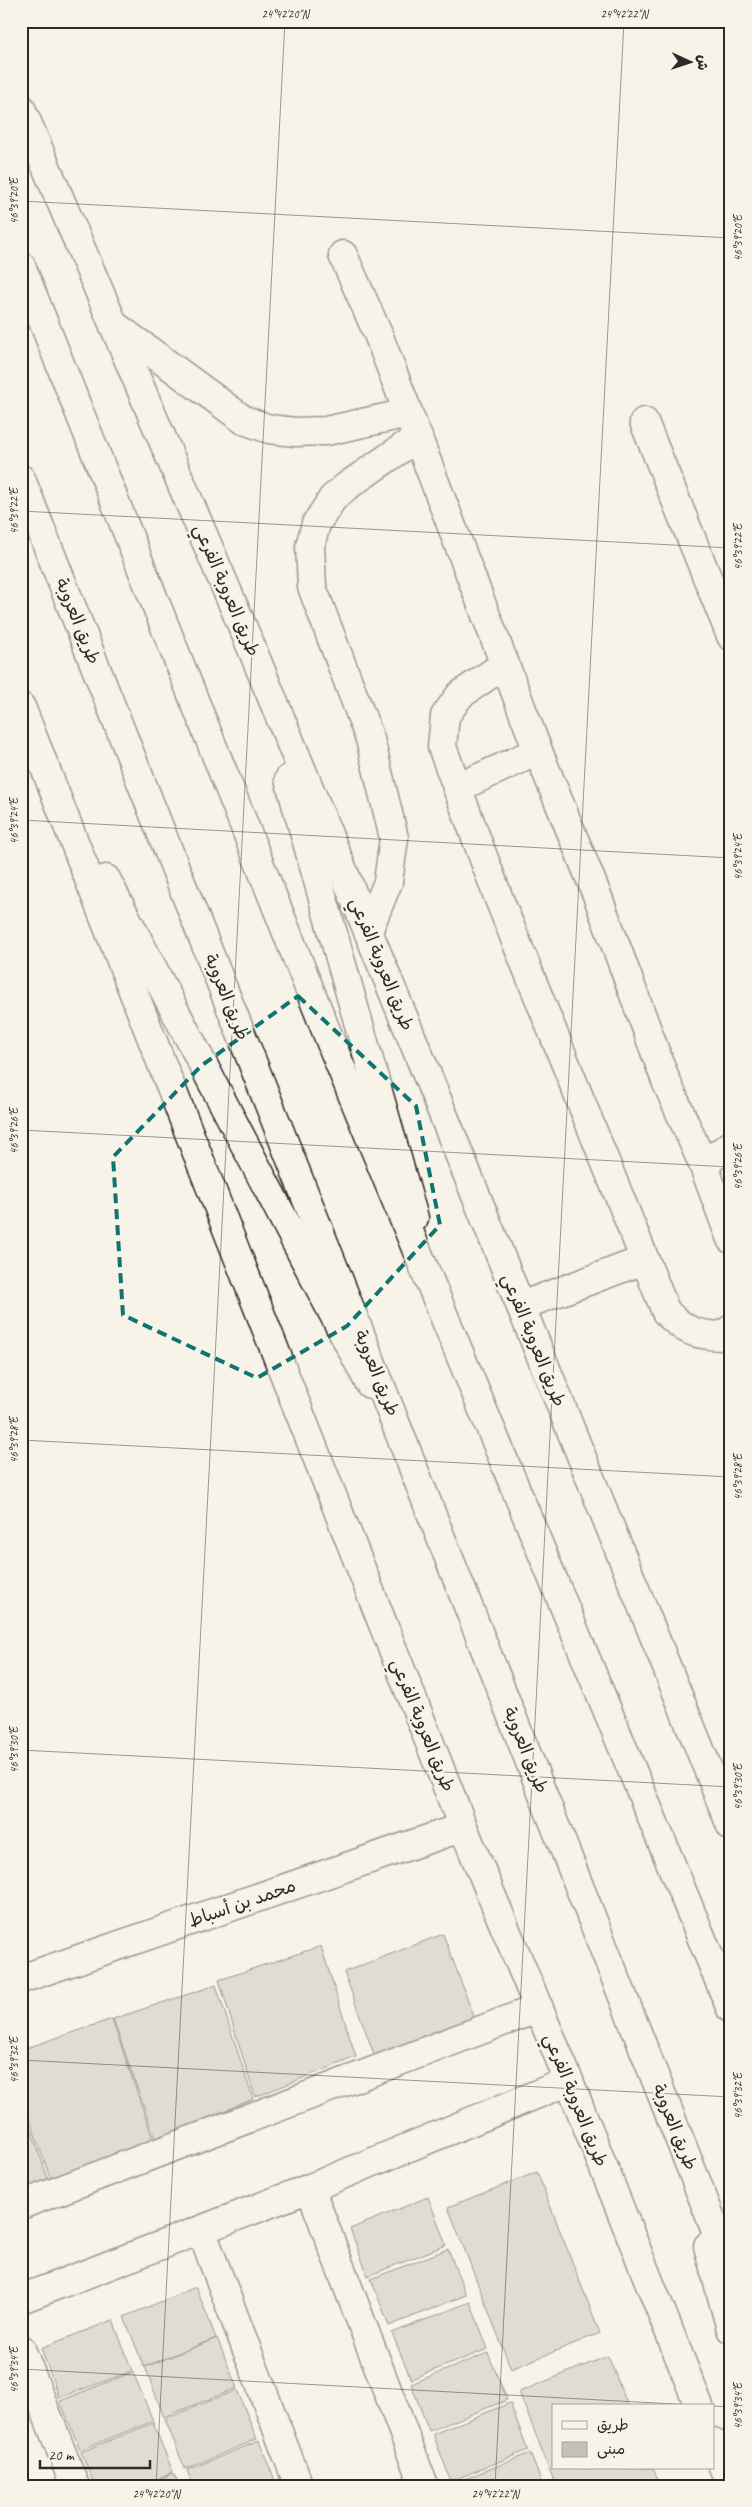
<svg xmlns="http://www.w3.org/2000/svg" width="752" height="2507" viewBox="0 0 752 2507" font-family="Caveat,'Playpen Sans Arabic',sans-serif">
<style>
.building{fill:#c4c1b9;stroke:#2b2b2b}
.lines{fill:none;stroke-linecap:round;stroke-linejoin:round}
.minor-casing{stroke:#2b2b2b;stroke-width:31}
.major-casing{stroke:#2b2b2b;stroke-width:31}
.minor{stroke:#f7f3e8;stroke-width:28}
.major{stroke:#f7f3e8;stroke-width:28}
.marked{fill:none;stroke:#0f766e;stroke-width:4;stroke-dasharray:10 6;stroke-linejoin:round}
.ticks{fill:none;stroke:#2b2b2b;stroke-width:1;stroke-opacity:0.45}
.labels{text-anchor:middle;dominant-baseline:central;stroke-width:5;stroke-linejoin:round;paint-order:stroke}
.street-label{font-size:18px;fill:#2b2b2b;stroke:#f7f3e8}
.neatline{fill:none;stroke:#2b2b2b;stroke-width:2}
.ticks-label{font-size:12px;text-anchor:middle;fill:#2b2b2b}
</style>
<rect width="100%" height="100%" fill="#f7f3e8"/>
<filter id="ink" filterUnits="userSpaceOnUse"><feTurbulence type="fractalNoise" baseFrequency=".02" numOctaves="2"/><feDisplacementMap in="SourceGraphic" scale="10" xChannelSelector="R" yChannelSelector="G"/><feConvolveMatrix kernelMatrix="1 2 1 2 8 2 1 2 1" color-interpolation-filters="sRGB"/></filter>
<g filter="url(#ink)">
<g class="building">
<polygon points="443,1934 475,2019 375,2057 344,1972"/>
<polygon points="321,1946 356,2057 255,2097 219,1980"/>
<polygon points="216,1985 253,2099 155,2139 113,2019"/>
<polygon points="112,2019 154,2142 52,2183 21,2095 21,2050"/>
<polygon points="21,2100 50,2185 21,2195"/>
<polygon points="537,2172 600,2333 511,2369 448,2207"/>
<polygon points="428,2197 446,2245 368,2276 350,2229"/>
<polygon points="448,2249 466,2295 389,2326 371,2279"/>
<polygon points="196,2287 216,2338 144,2367 124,2317"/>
<polygon points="470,2302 488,2349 411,2379 392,2333"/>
<polygon points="113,2320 132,2371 59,2398 41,2348"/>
<polygon points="217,2338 237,2388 164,2417 145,2367"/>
<polygon points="488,2353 507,2400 429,2431 411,2384"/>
<polygon points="608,2356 628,2406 553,2406 553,2468 653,2468 660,2486 556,2486 519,2392"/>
<polygon points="133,2372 153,2421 80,2450 60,2401"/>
<polygon points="237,2390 257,2439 185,2469 165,2419"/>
<polygon points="510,2403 528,2450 451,2481 433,2434"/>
<polygon points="153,2423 173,2472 140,2486 95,2486 81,2452"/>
<polygon points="259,2441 277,2486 193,2486 187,2470"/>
<polygon points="530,2453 543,2486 453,2486 452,2484"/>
<polygon points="174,2473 179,2486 142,2486"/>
</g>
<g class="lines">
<g class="minor-casing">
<g id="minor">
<polyline points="21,108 252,649 430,1082 731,1826"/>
<polyline points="343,255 378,334 538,751 597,895 666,1081 703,1164 731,1239"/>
<polyline points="114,325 244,420 269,429 295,432 326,431 408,413"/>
<polyline points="644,422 731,636"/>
<path d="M505,664L460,695L445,716L442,747L499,899L666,1312C685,1331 695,1335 722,1336L731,1329"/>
<polyline points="21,707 463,1827 569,2081 699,2406"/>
<polyline points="289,779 414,1218"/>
<polyline points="457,788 538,751"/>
<polyline points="106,879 370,1384"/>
<polyline points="368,931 388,882 394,838 370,739 312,587 310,546 316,524 333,498 347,486 418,437"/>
<polyline points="703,1164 731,1145"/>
<polyline points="521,1306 644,1260"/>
<polyline points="21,1979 463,1827"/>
<polyline points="310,2188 424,2486"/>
<polyline points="21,2205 539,2008"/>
<polyline points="201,2230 299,2486"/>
<polyline points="21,2299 310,2188 569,2081"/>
<polyline points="21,2349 75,2486"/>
<polyline points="713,2442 731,2486"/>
</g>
</g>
<g class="major-casing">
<g id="major">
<polyline points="21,266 333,1048 731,2009"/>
<polyline points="21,479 731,2269"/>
<polyline points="708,2246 731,2329"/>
</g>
</g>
<use href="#minor" class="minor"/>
<use href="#major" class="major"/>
</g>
</g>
<path d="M0 0H752V2507H0ZM298,996L416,1106L440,1225L347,1326L257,1378L123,1315L113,1157L201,1066Z" fill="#f7f3e8" fill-opacity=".55" fill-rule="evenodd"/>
<path class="marked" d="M298,996L416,1106L440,1225L347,1326L257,1378L123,1315L113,1157L201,1066Z"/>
<path class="ticks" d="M21,201L731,238M21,511L731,548M21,820L731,858M21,1130L731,1167M21,1440L731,1477M21,1750L731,1787M21,2060L731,2097M21,2369L731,2407M156,2486L285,21M495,2486L624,21"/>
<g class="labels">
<g class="street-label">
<text transform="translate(227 590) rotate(67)">طريق العروبة الفرعي</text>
<text transform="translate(78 621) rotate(68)">طريق العروبة</text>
<text transform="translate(382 964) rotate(68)">طريق العروبة الفرعي</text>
<text transform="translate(227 997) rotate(68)">طريق العروبة</text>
<text transform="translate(534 1340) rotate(68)">طريق العروبة الفرعي</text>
<text transform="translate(377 1373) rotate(68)">طريق العروبة</text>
<text transform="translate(423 1725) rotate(68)">طريق العروبة الفرعي</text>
<text transform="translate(526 1750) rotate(68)">طريق العروبة</text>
<text transform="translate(242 1903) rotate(-19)">محمد بن أسباط</text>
<text transform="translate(576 2100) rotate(68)">طريق العروبة الفرعي</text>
<text transform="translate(675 2127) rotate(68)">طريق العروبة</text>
</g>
</g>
<rect width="752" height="2507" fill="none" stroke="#f7f3e8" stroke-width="55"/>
<rect x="552" y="2404" width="162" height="65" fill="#f7f3e8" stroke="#a5a39c"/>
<rect x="562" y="2421" width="25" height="8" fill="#f7f3e8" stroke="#a5a39c"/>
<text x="597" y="2430" font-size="15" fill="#2b2b2b">طريق</text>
<rect x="562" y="2442" width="25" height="15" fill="#c4c1b9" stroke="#a5a39c"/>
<text x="597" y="2454" font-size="15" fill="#2b2b2b">مبنى</text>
<g transform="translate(690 62) rotate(93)" stroke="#f7f3e8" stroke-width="4" paint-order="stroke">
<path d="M0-4L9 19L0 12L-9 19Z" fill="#2b2b2b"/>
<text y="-8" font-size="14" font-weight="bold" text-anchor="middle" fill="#2b2b2b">ش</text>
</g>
<path d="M40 2460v8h110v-8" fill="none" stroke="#2b2b2b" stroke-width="2.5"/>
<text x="48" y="2460" font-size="15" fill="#2b2b2b" stroke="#f7f3e8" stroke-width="4" paint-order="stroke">20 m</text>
<rect x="28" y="28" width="696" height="2452" class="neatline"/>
<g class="ticks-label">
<text x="285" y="18">24°42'20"N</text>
<text x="624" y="18">24°42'22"N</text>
<text transform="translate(14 201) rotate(-90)" y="4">46°39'20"E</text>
<text transform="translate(738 238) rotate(-90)" y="4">46°39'20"E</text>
<text transform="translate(14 511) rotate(-90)" y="4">46°39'22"E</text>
<text transform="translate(738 547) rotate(-90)" y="4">46°39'22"E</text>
<text transform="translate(14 821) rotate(-90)" y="4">46°39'24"E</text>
<text transform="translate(738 857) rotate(-90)" y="4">46°39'24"E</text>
<text transform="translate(14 1131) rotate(-90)" y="4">46°39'26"E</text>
<text transform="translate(738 1167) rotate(-90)" y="4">46°39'26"E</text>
<text transform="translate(14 1440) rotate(-90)" y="4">46°39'28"E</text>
<text transform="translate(738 1477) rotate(-90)" y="4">46°39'28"E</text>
<text transform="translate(14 1750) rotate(-90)" y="4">46°39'30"E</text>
<text transform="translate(738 1787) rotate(-90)" y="4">46°39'30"E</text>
<text transform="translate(14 2060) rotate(-90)" y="4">46°39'32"E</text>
<text transform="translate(738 2096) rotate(-90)" y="4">46°39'32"E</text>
<text transform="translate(14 2370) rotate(-90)" y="4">46°39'34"E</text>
<text transform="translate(738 2406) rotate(-90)" y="4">46°39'34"E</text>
<text x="156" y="2498">24°42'20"N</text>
<text x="495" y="2498">24°42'22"N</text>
</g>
</svg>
